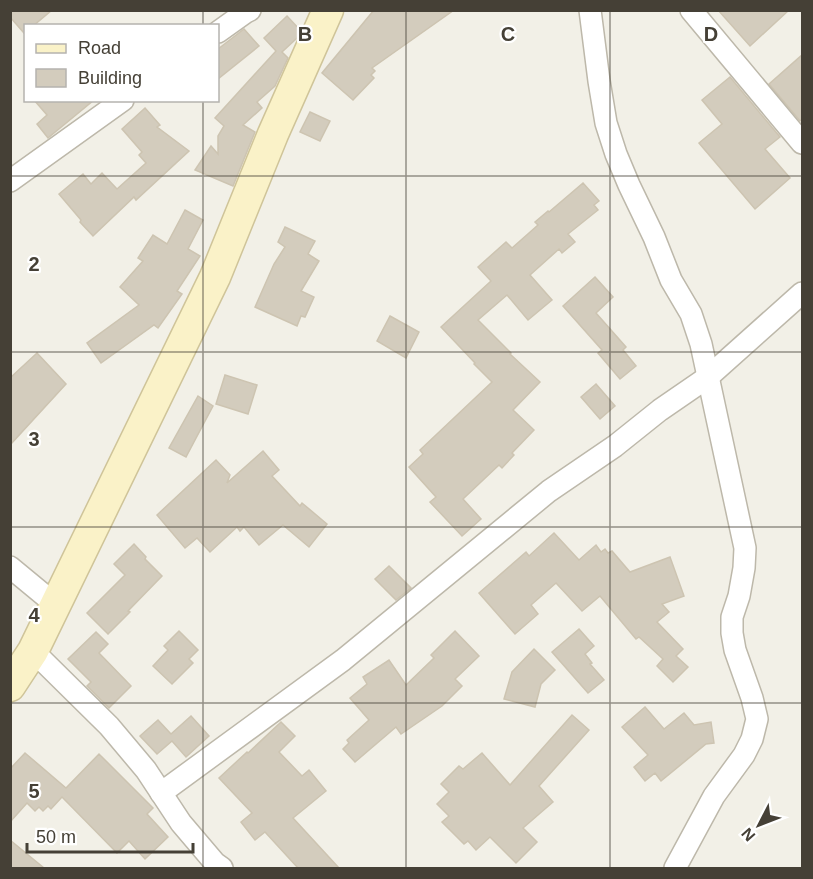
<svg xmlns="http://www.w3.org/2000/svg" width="813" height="879" viewBox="0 0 813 879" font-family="Helvetica,sans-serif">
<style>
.building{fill:#d3ccbd;stroke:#cdc4b1;stroke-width:1.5}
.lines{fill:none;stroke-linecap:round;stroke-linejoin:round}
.street-casing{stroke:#bdb8aa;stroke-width:24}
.secondary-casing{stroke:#cfc499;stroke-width:33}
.street{stroke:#fff;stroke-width:21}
.secondary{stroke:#faf2c8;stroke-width:30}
.grid{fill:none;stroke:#454036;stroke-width:1.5;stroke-opacity:0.55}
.grid-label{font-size:20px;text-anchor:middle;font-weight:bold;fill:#454036;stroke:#fff;stroke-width:4.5;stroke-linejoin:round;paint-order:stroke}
</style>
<rect width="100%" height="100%" fill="#f2f0e7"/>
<g class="building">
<polygon points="10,10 52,10 33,26 26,26 26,32 24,33 10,17"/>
<polygon points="374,10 454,10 372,68 375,71 371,75 374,78 353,100 322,73"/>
<polygon points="718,10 789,10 750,46"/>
<polygon points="287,16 300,30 297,38 282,52 288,58 275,86 257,102 262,108 243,125 255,132 233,186 195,170 211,146 218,154 218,136 224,126 215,118 276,51 264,38"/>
<polygon points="244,29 259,46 218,79 218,49"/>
<polygon points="802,55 802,119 800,121 769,84"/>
<polygon points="730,77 780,137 765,149 790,178 755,209 699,143 722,124 702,100"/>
<polygon points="34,100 94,100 48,138 37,124 47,115"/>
<polygon points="145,108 160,125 157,127 189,151 136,200 134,197 93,236 80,222 81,220 59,194 83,174 91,184 102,173 117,189 146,163 139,155 142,152 122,129"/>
<polygon points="310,112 330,121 320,141 300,132"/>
<polygon points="583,183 599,201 594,205 598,210 568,234 575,242 562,253 559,249 530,275 552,300 528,320 507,295 478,320 511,353 510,354 540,382 513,410 534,430 512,453 514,455 502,468 499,465 463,499 481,519 462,536 430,502 436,497 409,467 423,454 420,450 492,382 474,364 475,363 441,327 491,281 478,267 506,242 512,248 538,225 535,222 548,211 549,212"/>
<polygon points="185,210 203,220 188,249 200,256 177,291 182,294 158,328 154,325 101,363 87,343 139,305 120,287 143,261 138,258 153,235 167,244"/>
<polygon points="285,227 315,241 308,254 319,261 301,291 314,297 305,317 301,316 297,326 255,307 274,264 285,247 278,242"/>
<polygon points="595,277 613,297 596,313 626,347 623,350 636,366 620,379 598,353 602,350 563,306"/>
<polygon points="390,316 419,332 406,358 377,341"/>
<polygon points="37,353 66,384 10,445 10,378"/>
<polygon points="225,375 257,385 248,414 216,404"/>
<polygon points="596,384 615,406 600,419 581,397"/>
<polygon points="198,396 213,406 186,457 169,448"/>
<polygon points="263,451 279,470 272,476 300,506 302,503 327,524 309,547 283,525 259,545 244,527 240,531 237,527 210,552 197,538 185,548 157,515 216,460 230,475 227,483"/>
<polygon points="554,533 579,560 596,545 601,552 605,549 608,553 612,551 630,572 670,557 684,596 662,604 669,612 657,622 683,649 676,656 688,667 673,682 657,666 663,659 639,637 636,639 600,596 582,611 556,583 531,605 538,614 515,634 479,593 526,552 529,556"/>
<polygon points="134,544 146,557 145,559 162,576 128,611 130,612 108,634 87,613 125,575 114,564"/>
<polygon points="389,566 411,588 396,600 375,579"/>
<polygon points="579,629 594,646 585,654 592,663 590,664 604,680 588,693 552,652"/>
<polygon points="179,631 198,650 189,659 193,663 172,684 153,666 168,650 164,646"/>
<polygon points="455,631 479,656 455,679 462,686 442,706 401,734 396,727 355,762 343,749 349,743 347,740 369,720 350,698 367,684 363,677 389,660 406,685 434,658 431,655"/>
<polygon points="96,632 108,644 99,653 131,686 109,708 87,686 91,682 68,659"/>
<polygon points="534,649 555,670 541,684 535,707 504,699 512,672"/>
<polygon points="645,707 664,729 684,713 694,725 711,722 714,743 706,744 661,781 655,773 645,781 634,767 648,755 622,727"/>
<polygon points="572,715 589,730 539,786 553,802 523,828 537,842 516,863 490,837 476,850 468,841 464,844 442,822 449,816 437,804 449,792 441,784 459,766 463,769 482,753 510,785"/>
<polygon points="191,716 209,736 186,757 172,741 157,754 140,736 158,720 171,734"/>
<polygon points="281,722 295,736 279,752 302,776 309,770 326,791 293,818 339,868 298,868 265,832 255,840 241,822 252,813 219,778 247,752 248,753"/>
<polygon points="25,753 66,788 99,754 153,808 147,814 168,837 145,859 129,841 117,853 62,797 51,809 48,806 43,811 39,807 35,811 27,803 10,822 10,769"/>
<polygon points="10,840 44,868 10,868"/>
</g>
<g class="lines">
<g class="street-casing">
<g id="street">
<polyline points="590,10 599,81 606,123 616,154 629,185 654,237 671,280 691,314 701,344 745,548 744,568 739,596 732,617 732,633 735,650 752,698 757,719 752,739 744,755 714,796 675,868"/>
<polyline points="691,10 802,143"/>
<polyline points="218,32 246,12 250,10"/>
<polyline points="10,181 123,100"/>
<polyline points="10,567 56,605"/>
<polyline points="33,651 109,726 146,770 181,823 215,863 222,868"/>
<polyline points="161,793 343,660 549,491 615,446 660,410 708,377 802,293"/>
</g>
</g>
<g class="secondary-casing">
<polyline id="secondary" points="10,686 33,651 215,277 273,134 328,10"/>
</g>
<use href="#street" class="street"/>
<use href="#secondary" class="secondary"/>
</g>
<path class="grid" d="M203,10V26M406,10V868M610,10V868M203,100V868M10,176H802M10,352H802M10,527H802M10,703H802"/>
<g class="grid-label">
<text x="305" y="41">B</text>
<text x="508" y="41">C</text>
<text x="711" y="41">D</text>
<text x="34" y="271">2</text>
<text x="34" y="446">3</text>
<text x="34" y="622">4</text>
<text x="34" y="798">5</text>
</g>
<rect width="813" height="879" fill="none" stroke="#454036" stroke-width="24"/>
<rect x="24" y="24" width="195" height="78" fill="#ffffff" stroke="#b5b3af" stroke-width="1.5"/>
<rect x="36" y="44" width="30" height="9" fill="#faf2c8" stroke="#b5b3af" stroke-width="1.5"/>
<text x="78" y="54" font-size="18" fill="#454036">Road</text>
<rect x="36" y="69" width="30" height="18" fill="#d3ccbd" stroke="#b5b3af" stroke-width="1.5"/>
<text x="78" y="84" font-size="18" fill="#454036">Building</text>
<g transform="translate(759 825) rotate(228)" stroke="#ffffff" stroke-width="4.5" paint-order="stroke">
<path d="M0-4.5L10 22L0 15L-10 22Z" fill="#454036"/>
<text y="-9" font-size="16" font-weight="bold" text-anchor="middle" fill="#454036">N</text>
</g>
<path d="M27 843v9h166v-9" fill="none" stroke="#454036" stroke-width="3"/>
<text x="36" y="843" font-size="18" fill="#454036" stroke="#ffffff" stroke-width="4.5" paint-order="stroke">50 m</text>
</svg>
